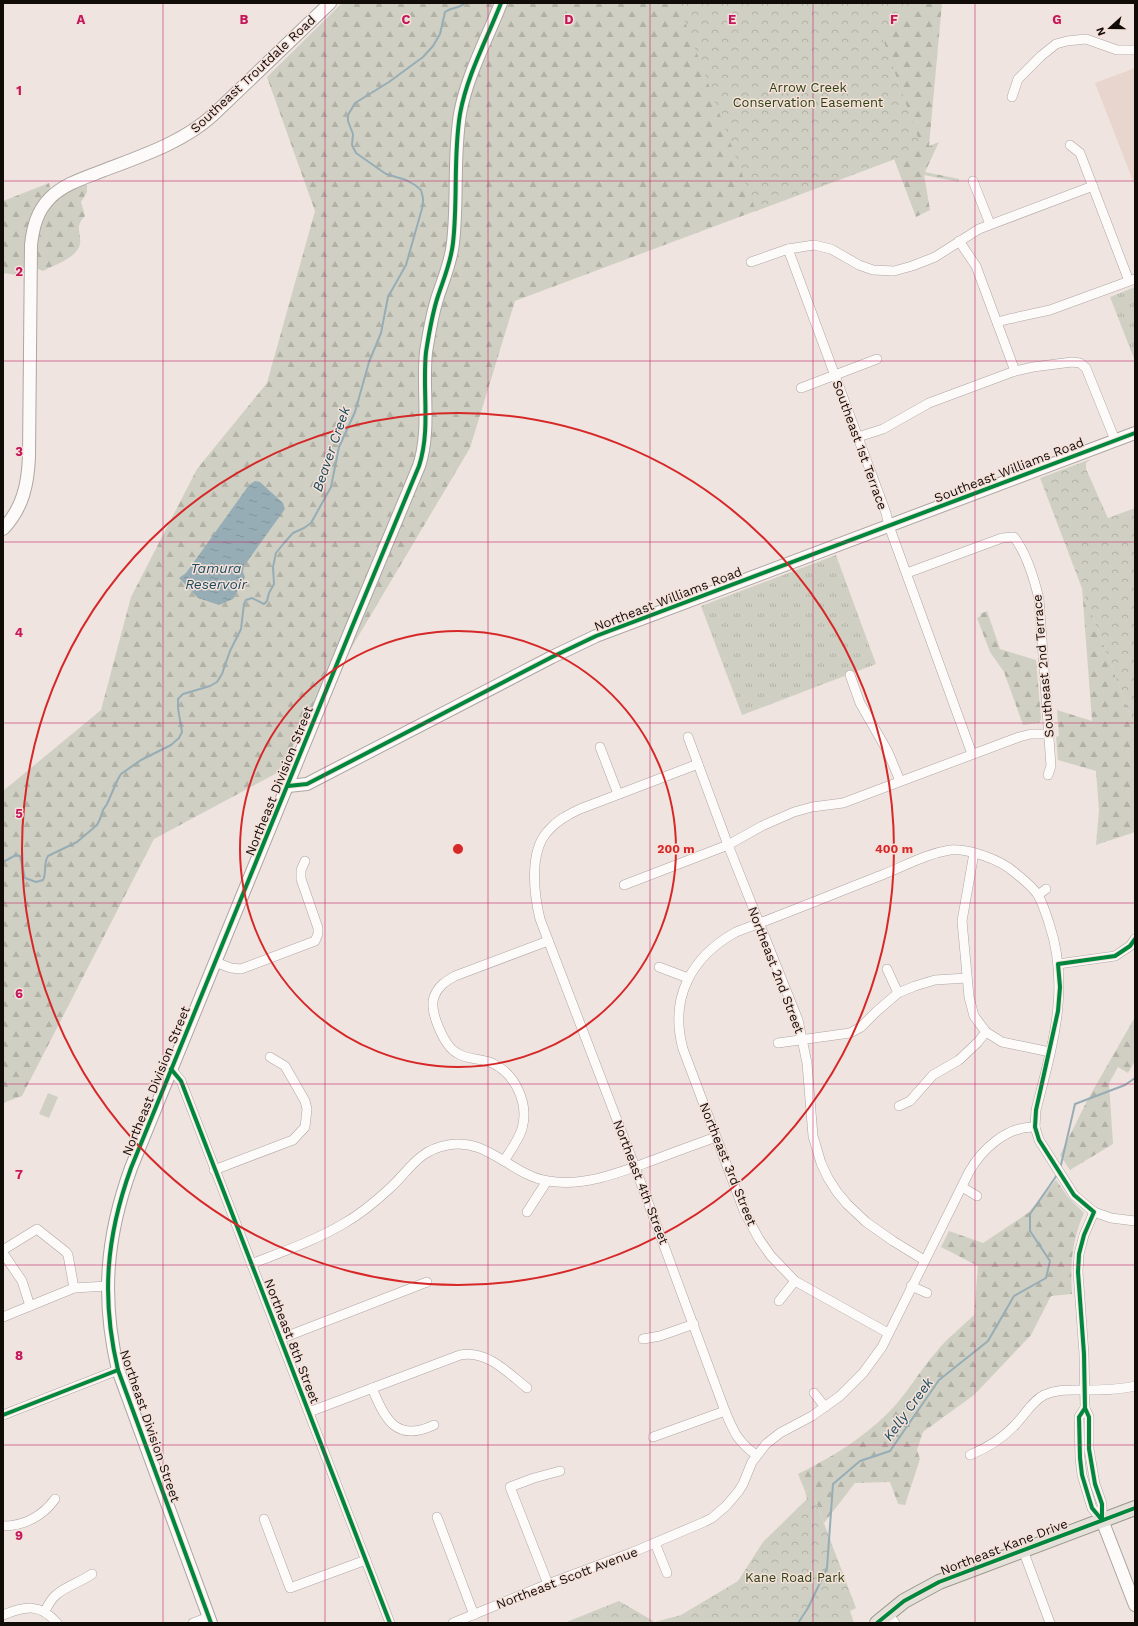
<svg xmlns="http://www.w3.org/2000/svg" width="1138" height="1626" viewBox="0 0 1138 1626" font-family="'Work Sans',sans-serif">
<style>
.built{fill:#e8d5ce}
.grass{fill:url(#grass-tufts)}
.forest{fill:url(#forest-firs)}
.park{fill:url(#park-crowns)}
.pitch{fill:#cfd0c3}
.water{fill:url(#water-ripples)}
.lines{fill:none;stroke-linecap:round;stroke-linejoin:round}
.stream{stroke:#97adb6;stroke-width:2}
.street-casing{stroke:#aea5a2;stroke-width:10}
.secondary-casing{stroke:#aea5a2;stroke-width:14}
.primary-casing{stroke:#9c9689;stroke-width:16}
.street{stroke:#fdfbfa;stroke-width:9}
.secondary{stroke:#fdfbfa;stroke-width:12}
.primary{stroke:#e3e1d9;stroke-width:14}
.cycleway-casing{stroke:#f5e1da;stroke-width:6}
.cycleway{stroke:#00873e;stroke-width:4}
.grid{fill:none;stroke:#c2185b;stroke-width:1;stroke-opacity:0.55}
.ring{fill:none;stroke:#d62828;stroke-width:2}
.labels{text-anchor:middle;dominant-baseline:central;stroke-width:3;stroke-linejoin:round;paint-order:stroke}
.street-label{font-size:13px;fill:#120c09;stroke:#f5e1da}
.park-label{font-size:13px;fill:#2d4212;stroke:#f5e1da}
.water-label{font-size:14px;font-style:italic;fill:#184c5d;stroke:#f5e1da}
.grid-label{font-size:13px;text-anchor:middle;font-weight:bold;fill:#c2185b;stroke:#f5e1da;stroke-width:3;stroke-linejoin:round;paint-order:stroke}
.centre{fill:#d62828;stroke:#f5e1da;stroke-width:2}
.ring-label{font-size:12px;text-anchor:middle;font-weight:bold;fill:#d62828;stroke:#f5e1da;stroke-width:3;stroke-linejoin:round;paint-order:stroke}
</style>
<defs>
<pattern id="grass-tufts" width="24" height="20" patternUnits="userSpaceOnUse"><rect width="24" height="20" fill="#cfd0c3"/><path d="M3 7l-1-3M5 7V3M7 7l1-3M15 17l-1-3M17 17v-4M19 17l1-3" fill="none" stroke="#b1b1a6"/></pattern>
<pattern id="forest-firs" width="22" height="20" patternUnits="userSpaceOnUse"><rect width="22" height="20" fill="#cfd0c3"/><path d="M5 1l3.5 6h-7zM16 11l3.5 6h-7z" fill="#b1b1a6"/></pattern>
<pattern id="park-crowns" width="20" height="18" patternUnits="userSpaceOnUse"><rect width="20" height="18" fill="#cfd0c3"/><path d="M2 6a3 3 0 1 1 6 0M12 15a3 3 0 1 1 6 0" fill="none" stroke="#b1b1a6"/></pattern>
<pattern id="water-ripples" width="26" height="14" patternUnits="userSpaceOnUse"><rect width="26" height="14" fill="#97adb6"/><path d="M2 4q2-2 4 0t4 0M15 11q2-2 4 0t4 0" fill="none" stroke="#81949b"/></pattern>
</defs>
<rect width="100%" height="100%" fill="#efe4e0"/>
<polygon class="built" points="1135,68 1135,186 1095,83"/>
<g class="grass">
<polygon points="1135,287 1135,361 1110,297"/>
<polygon points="836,555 876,664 742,715 701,606"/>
</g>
<g class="forest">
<polygon points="342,3 942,3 929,146 939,142 925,172 959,179 959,182 924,175 930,210 916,217 894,159 515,301 470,448 277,773 154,839 22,1096 3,1103 3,791 101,710 131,597 197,469 267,383 315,211 267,77"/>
<path d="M49,183L51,191C24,215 26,242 25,276L3,273V201Z"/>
<path d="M81,185H87V192L81,202L85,216C72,228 85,237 78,249C71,260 54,265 43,271L38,269L35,259L40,223L52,204L65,194Z"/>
<polygon points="1082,588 1135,728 1135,832 1096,845 1099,810 1096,771 1058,760 1056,737 1059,736 1057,710 1092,721"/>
<polygon points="987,611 1000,649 1036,660 1041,719 1039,723 1023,725 1004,672 990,652 977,618 981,616 980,614"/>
<polygon points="1135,1017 1135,1061 1128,1073 1118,1067 1109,1083 1113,1144 1070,1170 1060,1155 1088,1099"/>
<path d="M1056,1180L1068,1197L1084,1213C1072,1240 1070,1264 1072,1294L1051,1296L1031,1335L974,1395L923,1432L917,1450L920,1459L905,1505L898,1504L890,1482L855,1483L824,1523L811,1489L805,1491L798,1474C830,1458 860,1440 886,1415C906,1396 919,1371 937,1351C947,1338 962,1327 974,1315L978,1266L941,1247L949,1231L983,1243L1028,1213Z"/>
</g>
<g class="park">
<polygon points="678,3 922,3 883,39 922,149 756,211"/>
<polygon points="1091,459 1086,463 1086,469 1108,518 1135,508 1135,728 1040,478"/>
<polygon points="811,1489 856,1608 850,1611 854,1623 564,1623 619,1601 655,1622 681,1615 738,1581 763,1542 807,1499 805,1491"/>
</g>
<polygon class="pitch" points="48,1093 58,1097 49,1118 39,1114"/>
<polygon class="water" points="255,481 260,482 283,503 285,509 244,566 243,572 245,577 233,599 219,605 198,598 179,578 186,573 249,485"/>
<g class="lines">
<g class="stream">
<path d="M3,862L16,855L20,856L25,878L36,882L43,880C47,872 43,864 48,856L77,842L97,825L100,819L103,810L107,804L118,779L121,774L141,760L171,745L179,738L182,732L178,708V699L183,694L210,686L217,682L222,674L230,651L241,629L244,604L246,600L252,598L264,604L267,601L269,593L274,584L273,567L276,553L284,543L293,533L304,528L311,523L331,487L339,447L355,412L369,362L381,333L388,297L406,265L423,205V198L421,190L415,185L406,180L386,174L356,153L352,145L353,134L348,121V115L355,103L389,82L423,57L433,46L440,34L445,12C452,7 459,9 465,3"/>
<polyline points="1060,1169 1075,1104 1125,1085 1135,1078"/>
<polyline points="798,1623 808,1608 827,1568 833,1484 860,1461 890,1451 939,1380 988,1341 1014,1296 1046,1278 1050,1261 1030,1231 1030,1214 1057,1175"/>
</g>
<g class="street-casing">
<g id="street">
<polyline points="1012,97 1018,79 1041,56 1056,44 1067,41 1086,39 1117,50 1135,50"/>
<polyline points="1070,145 1080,153 1129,281"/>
<polyline points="973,181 990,224"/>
<polyline points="959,241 976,266 1015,371"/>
<polyline points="788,249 886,513 889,526 972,754"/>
<polyline points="751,262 788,249 814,245 831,249 859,265 873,270 894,271 912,266 935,257 979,229 1093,186"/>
<polyline points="997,322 1009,319 1050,310 1135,279"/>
<polyline points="801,388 877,359"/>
<polyline points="858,437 883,429 929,403 1015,371 1033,367 1072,362 1080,363 1086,368 1115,440"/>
<path d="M907,573L1002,538L1014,537C1027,554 1034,578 1039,599L1051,766L1048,775"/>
<polyline points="850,675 860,703 888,752 900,781"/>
<polyline points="688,737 728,845 798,1020 807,1063 813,1136 821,1163 828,1178 837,1192 847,1204 866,1222 893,1241 924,1260"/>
<polyline points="600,747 618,794"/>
<path d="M698,764L580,809C567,815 556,821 547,832C529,853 534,894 540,919L635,1167L725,1411C734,1432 737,1441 756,1455"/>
<polyline points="974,853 962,921 969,997 974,1016 986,1032 1002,1042 1050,1052"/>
<polyline points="624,885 728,845 762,826 794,812 812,807 843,803 1019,737 1031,734 1050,734"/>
<polyline points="1038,895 1046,889"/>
<polyline points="215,962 231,968 241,969 315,941 318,934 318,928 301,879 301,870 305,861"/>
<polyline points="1058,964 1115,956 1130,946 1135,939"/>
<polyline points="659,967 688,978"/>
<polyline points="887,969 898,993"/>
<polyline points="778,1043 850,1033 861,1027 877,1011 898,993 915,986 935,980 967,978"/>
<polyline points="171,1069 181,1081 390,1623"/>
<polyline points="899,1106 910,1101 933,1075 959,1060 978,1042 986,1032"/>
<path d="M504,1161C510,1151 518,1141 522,1129C529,1104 516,1074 492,1063C481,1058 467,1060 457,1053C444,1046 429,1011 434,997C438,986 446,981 455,976L548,941"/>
<polyline points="214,1170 293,1140 305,1127 307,1109 305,1101 285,1066 270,1057"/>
<polyline points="962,1187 977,1196"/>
<polyline points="527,1212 547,1181"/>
<polyline points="1094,1212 1084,1235 1079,1254 1078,1272 1084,1354 1085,1408 1089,1417 1089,1449 1095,1484 1102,1504 1102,1520"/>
<polyline points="3,1250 37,1229 66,1252 68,1255 74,1288"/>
<polyline points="3,1253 22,1281 30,1306"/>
<path d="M251,1264C282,1252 314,1241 343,1224C359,1215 375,1202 389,1189C409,1171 418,1150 448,1145C487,1137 511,1175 548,1181C584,1187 618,1173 651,1161C672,1153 694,1145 716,1137"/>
<polyline points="911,1286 927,1293"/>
<polyline points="779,1301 795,1281"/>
<polyline points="3,1317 74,1288 107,1286"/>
<path d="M888,1333L795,1281L771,1256L759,1239L744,1211L683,1049C669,998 691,957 736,932C785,914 833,894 882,875C905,866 925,854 950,850C968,848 1001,860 1014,872C1023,879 1032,886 1038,895C1043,904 1046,914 1049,923C1071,988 1052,1047 1036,1110L1035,1127L1039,1140L1074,1195L1094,1212L1111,1218L1135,1221"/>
<polyline points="280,1339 427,1282"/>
<polyline points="643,1339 660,1336 694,1324"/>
<path d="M372,1388C385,1419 396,1443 434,1425"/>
<polyline points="814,1393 825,1407"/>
<polyline points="1085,1408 1079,1417 1080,1458 1082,1475 1092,1508 1102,1520"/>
<path d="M309,1412L460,1355C487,1350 507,1372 527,1388"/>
<polyline points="3,1415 118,1370"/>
<polyline points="653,1437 725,1411"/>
<path d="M970,1455C987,1448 1002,1439 1015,1425C1025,1415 1031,1402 1044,1395C1057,1389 1070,1390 1083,1390C1101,1390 1118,1390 1135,1386"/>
<polyline points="437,1517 474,1615"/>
<polyline points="264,1519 290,1588 366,1560"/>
<path d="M3,1526C24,1526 43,1516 55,1499"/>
<polyline points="655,1543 667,1573"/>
<polyline points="1023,1550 1050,1623"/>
<polyline points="548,1584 510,1487 534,1478 560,1471"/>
<path d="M45,1611C48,1605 51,1599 56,1595C66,1586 81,1582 92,1574"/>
<polyline points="888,1613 895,1623"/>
<path d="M3,1615C25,1606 40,1603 57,1623"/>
<polyline points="193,1623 209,1617"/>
<path d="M453,1623L548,1584L631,1553L704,1522L712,1518L726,1506L738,1492L743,1484L752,1462L766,1444L780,1433L812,1416L840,1396L863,1373L882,1347L969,1172C982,1149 1007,1126 1035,1127"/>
</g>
</g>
<g class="secondary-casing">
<g id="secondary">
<path d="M3,529C23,508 28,484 29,456L31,245C33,227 37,211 50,198C64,184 84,178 102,171C141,156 182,143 213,115L330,3"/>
<polyline points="288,786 307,784 552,657 596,636 1135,433"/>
<polyline points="1102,1520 1135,1605"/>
<path d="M211,1623L118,1370C101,1298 106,1237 131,1168L352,627L419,466C431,430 422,389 426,352C429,333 432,314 438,296C444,278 451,262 453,243C458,200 453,157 460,114C467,75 487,39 501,3"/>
</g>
</g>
<g class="primary-casing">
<polyline id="primary" points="877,1623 904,1601 939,1582 1135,1508"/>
</g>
<use href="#street" class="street"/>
<use href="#secondary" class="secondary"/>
<use href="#primary" class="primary"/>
<g class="cycleway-casing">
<g id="cycleway">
<polyline points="288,786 307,784 552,657 596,636 1135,433"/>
<polyline points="171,1069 181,1081 390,1623"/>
<polyline points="1085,1408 1079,1417 1080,1458 1082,1475 1092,1508 1102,1520"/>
<polyline points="3,1415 118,1370"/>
<polyline points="1102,1520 1102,1504 1095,1484 1089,1449 1089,1417 1085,1408 1084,1354 1078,1272 1079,1254 1084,1235 1094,1212 1074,1195 1039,1140 1035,1127 1036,1110 1058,1011 1060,987 1058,964 1115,956 1130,946 1135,939"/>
<path d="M211,1623L118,1370C101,1298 106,1237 131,1168L352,627L419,466C431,430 422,389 426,352C429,333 432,314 438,296C444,278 451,262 453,243C458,200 453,157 460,114C467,75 487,39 501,3"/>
<polyline points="877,1623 904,1601 939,1582 1135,1508"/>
</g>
</g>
<use href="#cycleway" class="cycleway"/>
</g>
<path class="grid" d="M163,3V1623M325,3V1623M488,3V1623M650,3V1623M813,3V1623M975,3V1623M3,181H1135M3,361H1135M3,542H1135M3,723H1135M3,903H1135M3,1084H1135M3,1265H1135M3,1445H1135"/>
<g class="ring">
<circle cx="458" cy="849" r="218"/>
<circle cx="458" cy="849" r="436"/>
</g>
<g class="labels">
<g class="street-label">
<text transform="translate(253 74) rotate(-43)">Southeast Troutdale Road</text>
<text transform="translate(860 445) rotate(70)">Southeast 1st Terrace</text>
<text transform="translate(1009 470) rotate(-21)">Southeast Williams Road</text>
<text transform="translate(668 599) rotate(-21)">Northeast Williams Road</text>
<text transform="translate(1043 666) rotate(-95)">Southeast 2nd Terrace</text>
<text transform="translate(279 781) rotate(-68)">Northeast Division Street</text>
<text transform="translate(776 970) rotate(69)">Northeast 2nd Street</text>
<text transform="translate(156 1081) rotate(-68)">Northeast Division Street</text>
<text transform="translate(728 1164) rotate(68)">Northeast 3rd Street</text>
<text transform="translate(641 1182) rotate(69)">Northeast 4th Street</text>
<text transform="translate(292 1341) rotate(69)">Northeast 8th Street</text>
<text transform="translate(150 1426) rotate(71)">Northeast Division Street</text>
<text transform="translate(1004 1547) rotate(-21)">Northeast Kane Drive</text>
<text transform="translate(567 1578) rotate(-21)">Northeast Scott Avenue</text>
</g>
<g class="park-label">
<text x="808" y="87">Arrow Creek<tspan x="808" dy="15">Conservation Easement</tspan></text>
<text x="795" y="1577">Kane Road Park</text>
</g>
<g class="water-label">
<text transform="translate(331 449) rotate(-71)">Beaver Creek</text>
<text x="216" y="568">Tamura<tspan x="216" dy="16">Reservoir</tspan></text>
<text transform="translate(908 1409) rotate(-54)">Kelly Creek</text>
</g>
</g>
<g class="grid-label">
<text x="81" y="24">A</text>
<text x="244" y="24">B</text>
<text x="406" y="24">C</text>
<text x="569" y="24">D</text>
<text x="732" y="24">E</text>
<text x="894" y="24">F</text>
<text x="1057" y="24">G</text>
<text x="19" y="95">1</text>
<text x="19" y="276">2</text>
<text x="19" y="456">3</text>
<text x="19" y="637">4</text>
<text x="19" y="818">5</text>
<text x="19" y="998">6</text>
<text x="19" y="1179">7</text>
<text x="19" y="1360">8</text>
<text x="19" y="1540">9</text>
</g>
<circle cx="458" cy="849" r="6" class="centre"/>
<g class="ring-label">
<text x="676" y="853">200 m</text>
<text x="894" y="853">400 m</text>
</g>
<rect width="1138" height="1626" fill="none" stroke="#120c09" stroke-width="8"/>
<g transform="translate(1110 28) rotate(249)" stroke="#f5e1da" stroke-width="3" paint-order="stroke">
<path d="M0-3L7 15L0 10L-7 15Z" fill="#120c09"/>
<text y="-6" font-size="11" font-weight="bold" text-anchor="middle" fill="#120c09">N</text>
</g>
</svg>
